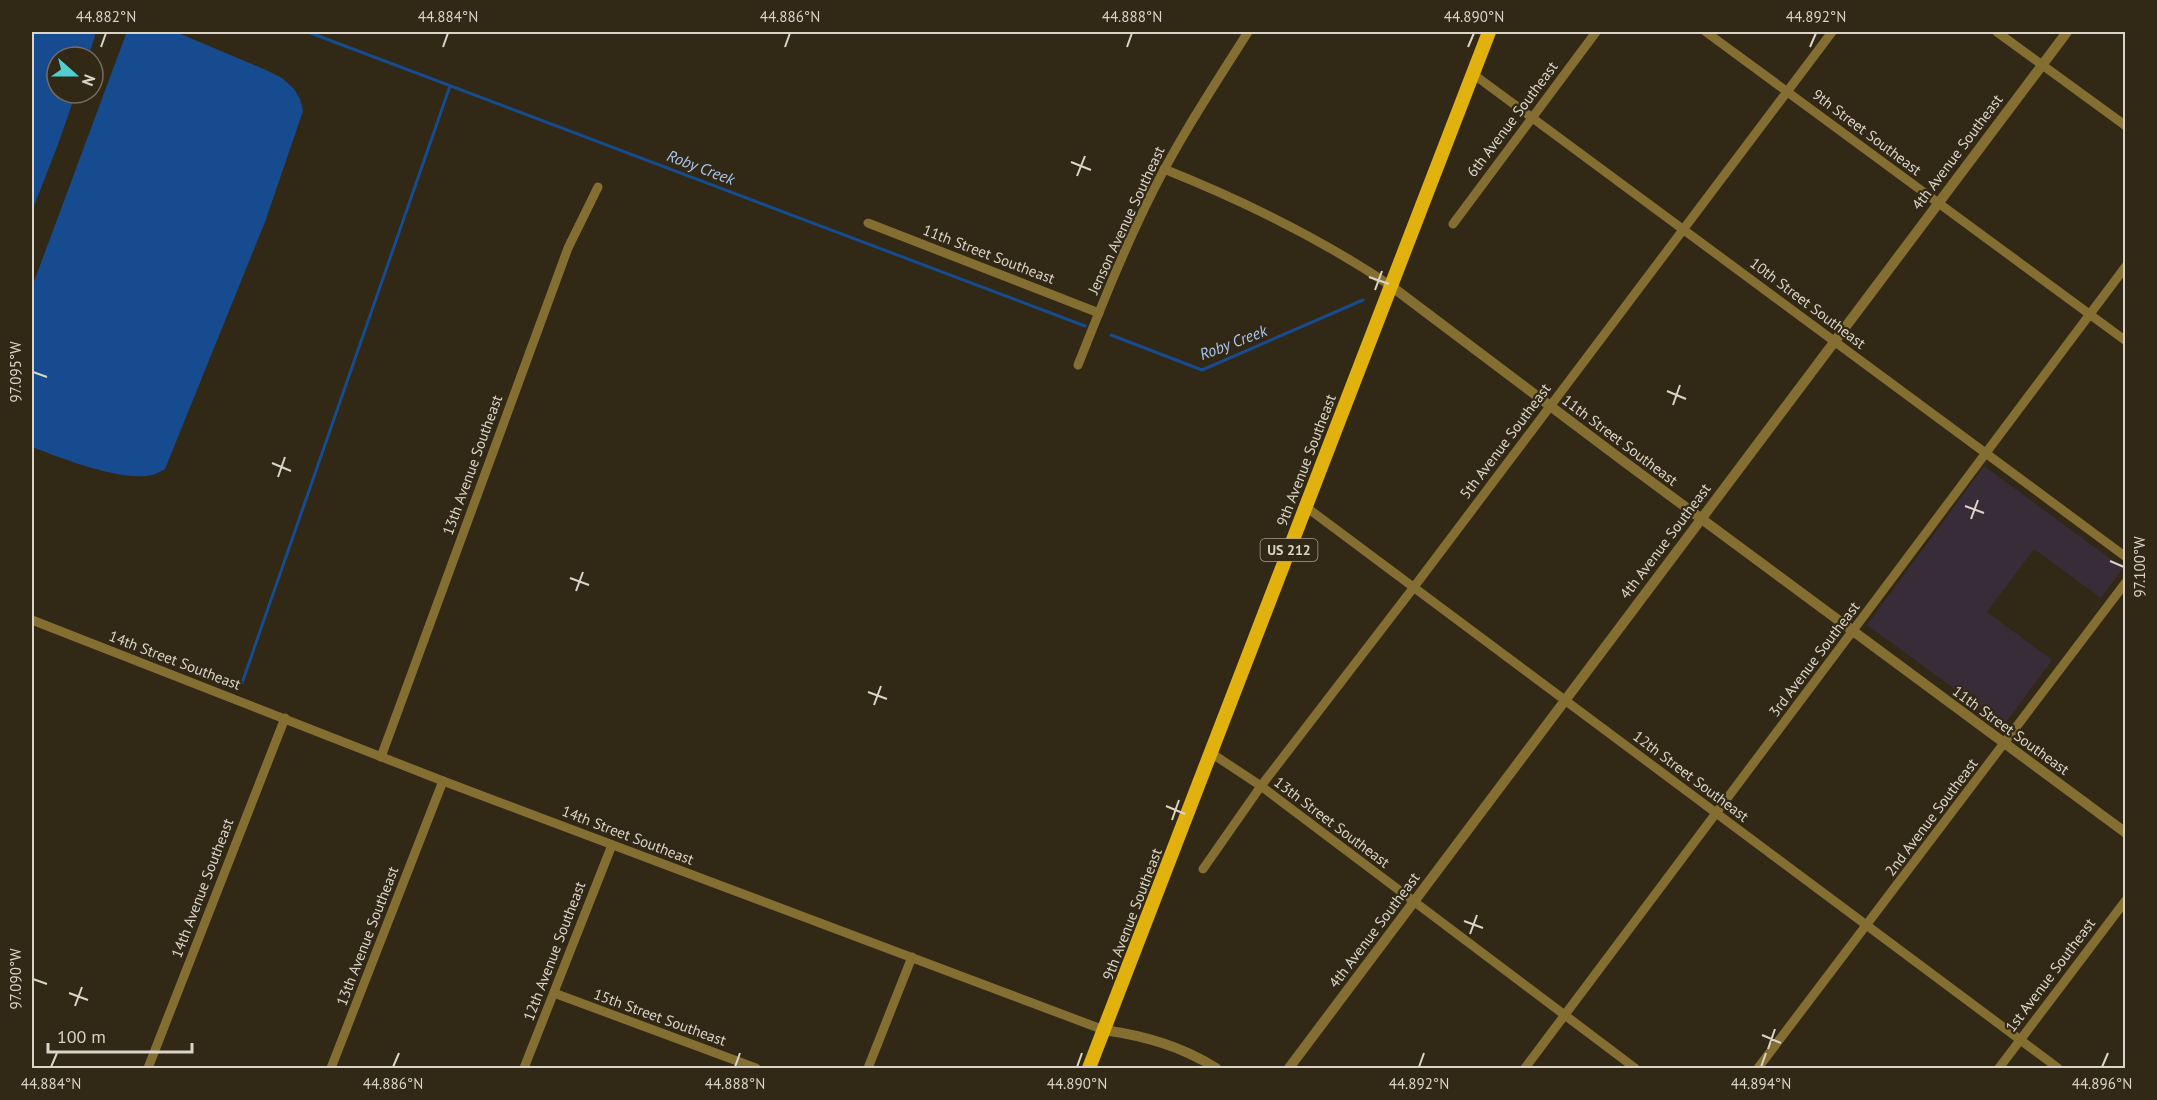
<svg xmlns="http://www.w3.org/2000/svg" width="2157" height="1100" viewBox="0 0 2157 1100" font-family="'PT Sans',sans-serif">
<style>
.education{fill:#392c39}
.water{fill:#174b8f}
.lines{fill:none;stroke-linecap:round;stroke-linejoin:round}
.stream{stroke:#174b8f;stroke-width:3}
.minor{stroke:#846e32;stroke-width:9}
.tertiary{stroke:#846e32;stroke-width:10}
.primary{stroke:#e1b10d;stroke-width:14}
.ticks{fill:none;stroke:#dad4c9;stroke-width:2}
.labels{text-anchor:middle;dominant-baseline:central;stroke-width:4.5;stroke-linejoin:round;paint-order:stroke}
.shield{fill:#312815;stroke:#a7a093;stroke-width:1.5}
.shield-label{font-size:14px;font-weight:bold;fill:#dad4c9}
.street-label{font-size:15px;fill:#dad4c9;stroke:#312815}
.water-label{font-size:16px;font-style:italic;fill:#abc6ed;stroke:#312815}
.neatline{fill:none;stroke:#dad4c9;stroke-width:2}
.ticks-label{font-size:15px;text-anchor:middle;fill:#dad4c9}
</style>
<rect width="100%" height="100%" fill="#312815"/>
<polygon class="education" points="1984,466 2123,568 2101,598 2034,549 1987,612 2052,660 2004,725 1867,625"/>
<g class="water">
<polygon points="32,32 94,32 95,36 88,57 57,57 57,93 76,93 57,147 32,211"/>
<path d="M130,32H176L266,70L282,78L294,89L300,99L303,111L265,222L165,469C161,471 156,474 152,475C121,482 61,458 32,447V287L126,34Z"/>
</g>
<g class="lines">
<g class="stream">
<polyline points="308,32 1085,326"/>
<polyline points="1111,335 1202,370 1363,300"/>
<polyline points="242,683 450,86"/>
</g>
<g class="minor">
<polyline points="1706,32 2126,341"/>
<polyline points="1997,32 2126,126"/>
<polyline points="1473,74 2126,557"/>
<path d="M1164,169C1244,201 1320,238 1391,286"/>
<polyline points="868,223 1099,313"/>
<polyline points="1453,224 1596,32"/>
<path d="M1078,365C1101,307 1124,249 1152,193C1180,137 1215,84 1248,32"/>
<polyline points="1306,507 2058,1068"/>
<polyline points="32,620 443,781 1104,1030"/>
<polyline points="1211,753 1261,786 1635,1068"/>
<polyline points="381,757 568,248 598,187"/>
<polyline points="1203,869 1261,786 1414,587 1832,32"/>
<polyline points="554,993 756,1068"/>
<polyline points="148,1068 285,718"/>
<polyline points="331,1068 443,781"/>
<polyline points="524,1068 612,845"/>
<polyline points="868,1068 912,957"/>
<polyline points="1525,1068 2126,266"/>
<polyline points="1758,1068 2126,582"/>
<polyline points="1999,1068 2126,900"/>
</g>
<g class="tertiary">
<polyline points="1391,286 1626,463 2126,833"/>
<path d="M1104,1030C1145,1036 1181,1046 1216,1068"/>
<polyline points="1289,1068 2067,32"/>
</g>
<polyline class="primary" points="1089,1068 1489,32"/>
</g>
<path class="ticks" d="M101,47L106,33M443,47L448,33M785,47L790,33M1127,47L1132,33M1468,47L1474,33M1810,47L1816,33M1071,162L1091,170M1077,176L1085,156M1369,277L1389,284M1375,290L1382,271M33,372L47,377M1667,391L1686,399M1673,405L1680,385M272,463L291,471M278,477L285,457M1965,506L1984,513M1971,519L1978,500M2110,561L2124,567M570,578L589,585M576,591L583,572M868,692L887,699M874,705L881,686M1166,806L1185,814M1172,820L1179,800M1464,921L1483,928M1470,934L1477,915M33,979L47,984M69,993L88,1000M75,1006L82,987M1762,1035L1781,1043M1768,1049L1775,1029M51,1067L57,1053M393,1067L399,1053M735,1067L740,1053M1077,1067L1082,1053M1419,1067L1424,1053M1761,1067L1766,1053M2102,1067L2108,1053"/>
<g class="labels">
<rect class="shield" x="1260.5" y="539" width="57" height="22" rx="4.5"/>
<g class="shield-label">
<text x="1289" y="550">US 212</text>
</g>
<g class="street-label">
<text transform="translate(1512 119) rotate(-53)">6th Avenue Southeast</text>
<text transform="translate(1867 132) rotate(37)">9th Street Southeast</text>
<text transform="translate(1957 152) rotate(-53)">4th Avenue Southeast</text>
<text transform="translate(1126 220) rotate(-65)">Jenson Avenue Southeast</text>
<text transform="translate(989 254) rotate(21)">11th Street Southeast</text>
<text transform="translate(1808 303) rotate(37)">10th Street Southeast</text>
<text transform="translate(1620 440) rotate(37)">11th Street Southeast</text>
<text transform="translate(1505 441) rotate(-53)">5th Avenue Southeast</text>
<text transform="translate(1306 460) rotate(-69)">9th Avenue Southeast</text>
<text transform="translate(472 465) rotate(-70)">13th Avenue Southeast</text>
<text transform="translate(1665 541) rotate(-53)">4th Avenue Southeast</text>
<text transform="translate(1814 659) rotate(-53)">3rd Avenue Southeast</text>
<text transform="translate(175 660) rotate(21)">14th Street Southeast</text>
<text transform="translate(2011 730) rotate(36)">11th Street Southeast</text>
<text transform="translate(1691 776) rotate(37)">12th Street Southeast</text>
<text transform="translate(1931 817) rotate(-53)">2nd Avenue Southeast</text>
<text transform="translate(1332 822) rotate(37)">13th Street Southeast</text>
<text transform="translate(628 835) rotate(21)">14th Street Southeast</text>
<text transform="translate(202 888) rotate(-69)">14th Avenue Southeast</text>
<text transform="translate(1132 914) rotate(-69)">9th Avenue Southeast</text>
<text transform="translate(1374 930) rotate(-53)">4th Avenue Southeast</text>
<text transform="translate(367 936) rotate(-69)">13th Avenue Southeast</text>
<text transform="translate(554 951) rotate(-69)">12th Avenue Southeast</text>
<text transform="translate(2050 975) rotate(-53)">1st Avenue Southeast</text>
<text transform="translate(660 1017) rotate(20)">15th Street Southeast</text>
</g>
<g class="water-label">
<text transform="translate(701 167) rotate(21)">Roby Creek</text>
<text transform="translate(1233 342) rotate(-21)">Roby Creek</text>
</g>
</g>
<rect width="2157" height="1100" fill="none" stroke="#312815" stroke-width="66"/>
<g transform="translate(75 75) rotate(111)"><circle r="28" fill="#312815" stroke="#756d5d" stroke-width="1.5"/>
<path d="M0-4.5L10 22L0 15L-10 22Z" fill="#52cdd0"/>
<text y="-9" font-size="16" font-weight="bold" text-anchor="middle" fill="#dad4c9">N</text>
</g>
<path d="M48 1043v9h144v-9" fill="none" stroke="#dad4c9" stroke-width="3"/>
<text x="57" y="1043" font-size="18" fill="#dad4c9" stroke="#312815" stroke-width="4.5" paint-order="stroke">100 m</text>
<rect x="33" y="33" width="2091" height="1034" class="neatline"/>
<g class="ticks-label">
<text x="106" y="22">44.882°N</text>
<text x="448" y="22">44.884°N</text>
<text x="790" y="22">44.886°N</text>
<text x="1132" y="22">44.888°N</text>
<text x="1474" y="22">44.890°N</text>
<text x="1816" y="22">44.892°N</text>
<text transform="translate(16 372) rotate(-90)" y="5">97.095°W</text>
<text transform="translate(2140 567) rotate(-90)" y="5">97.100°W</text>
<text transform="translate(16 979) rotate(-90)" y="5">97.090°W</text>
<text x="51" y="1089">44.884°N</text>
<text x="393" y="1089">44.886°N</text>
<text x="735" y="1089">44.888°N</text>
<text x="1077" y="1089">44.890°N</text>
<text x="1419" y="1089">44.892°N</text>
<text x="1761" y="1089">44.894°N</text>
<text x="2102" y="1089">44.896°N</text>
</g>
</svg>
